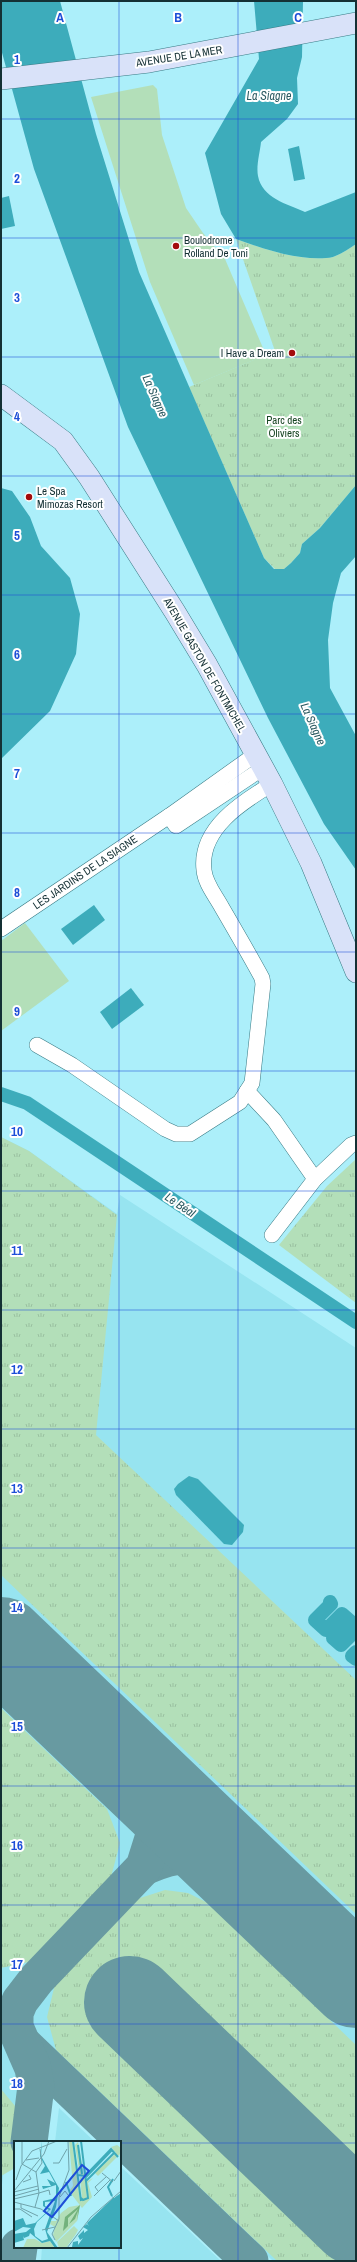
<svg xmlns="http://www.w3.org/2000/svg" width="357" height="2262" viewBox="0 0 357 2262" font-family="'Archivo Narrow',sans-serif">
<style>
.built{fill:#97e4f0}
.grass{fill:url(#grass-tufts)}
.pitch{fill:#b3dfb9}
.water{fill:#3dacbb}
.lines{fill:none;stroke-linecap:round;stroke-linejoin:round}
.canal{stroke:#3dacbb;stroke-width:14}
.taxiway{stroke:#689aa1;stroke-width:37}
.runway{stroke:#689aa1;stroke-width:92}
.minor-casing{stroke:#387a84;stroke-width:16}
.secondary-casing{stroke:#387a84;stroke-width:22}
.minor{stroke:#fff;stroke-width:15}
.secondary{stroke:#d9e2f9;stroke-width:21}
.grid{fill:none;stroke:#1d4ed8;stroke-width:1;stroke-opacity:0.55}
.poi-dot{fill:#a30b0b;stroke:#fff;stroke-width:1.5}
.labels{text-anchor:middle;dominant-baseline:central;stroke-width:4;stroke-linejoin:round;paint-order:stroke}
.street-label{font-size:11px;fill:#143034;stroke:#fff}
.poi-label{font-size:11px;fill:#143034;stroke:#fff;text-anchor:start}
.park-label{font-size:11px;fill:#174522;stroke:#fff}
.water-label{font-size:12px;font-style:italic;fill:#2d5b62;stroke:#fff}
.inset-river{fill:none;stroke:#3dacbb;stroke-width:2}
.inset-road{fill:none;stroke:#6fa3ab;stroke-width:1}
.view{fill:#1d4ed8;fill-opacity:0.15;stroke:#1d4ed8;stroke-width:2}
.inset-edge{fill:none;stroke:#143034;stroke-width:2}
.grid-label{font-size:13px;text-anchor:middle;font-weight:bold;fill:#1d4ed8;stroke:#fff;stroke-width:4;stroke-linejoin:round;paint-order:stroke}
</style>
<defs>
<pattern id="grass-tufts" width="24" height="20" patternUnits="userSpaceOnUse"><rect width="24" height="20" fill="#b3dfb9"/><path d="M3 7l-1-3M5 7V3M7 7l1-3M15 17l-1-3M17 17v-4M19 17l1-3" fill="none" stroke="#99c0a0"/></pattern>
</defs>
<rect width="100%" height="100%" fill="#aceffa"/>
<g class="built">
<polygon points="1,1137 29,1151 117,1214 120,1195 356,1348 356,2261 273,2261 43,2041 10,2116 1,2193"/>
<polygon points="59,2108 95,2142 55,2142"/>
<polygon points="120,2166 221,2261 41,2261 42,2247 120,2247"/>
</g>
<g class="grass">
<path d="M236,239C264,249 295,260 326,258C336,258 347,250 356,244V485L320,528L302,544L300,553L291,563L284,569H275L264,558L189,387L275,351Z"/>
<polygon points="1,1137 29,1151 117,1215 96,1435 356,1680 356,1914 1,1575"/>
<polygon points="356,1159 356,1303 279,1245 327,1186"/>
<polygon points="1,1708 107,1809 120,1843 111,1877 29,1962 1,1968"/>
<polygon points="165,1890 188,1893 208,1903 356,2045 356,2261 277,2261 56,2050 47,2017 55,1984 134,1900"/>
<polygon points="1,2089 20,2112 17,2142 15,2142 15,2168 1,2176"/>
</g>
<g class="pitch">
<polygon points="153,85 157,89 162,135 186,208 203,233 225,259 266,355 194,385 150,282 91,97"/>
<polygon points="25,923 69,981 1,1031 1,941"/>
</g>
<g class="water">
<polygon points="1,1 60,1 96,134 139,272 264,558 274,569 284,569 291,563 300,553 302,544 320,528 356,485 356,556 341,573 333,603 328,640 330,688 356,736 356,870 324,824 268,718 128,427 34,169 1,49"/>
<path d="M254,1H303L302,57L297,78L298,104L287,119L261,142C260,152 256,166 258,176C262,198 287,204 305,212L356,192V244C347,250 336,258 326,258C295,260 264,249 236,239L221,214L205,153L259,59Z"/>
<polygon points="299,146 305,179 294,181 288,149"/>
<polygon points="9,196 15,226 1,229 1,198"/>
<polygon points="1,488 12,491 30,517 41,546 70,578 80,614 76,654 50,711 1,759"/>
<polygon points="94,905 105,920 73,945 61,929"/>
<polygon points="131,988 144,1005 112,1029 100,1012"/>
<polygon points="189,1476 198,1479 244,1525 243,1532 232,1545 224,1544 176,1495 174,1489 178,1484"/>
</g>
<g class="lines">
<g class="canal">
<polyline points="1,1094 27,1103 356,1322"/>
<polyline points="330,1602 331,1604 315,1620 326,1630 342,1614 350,1621 333,1638 341,1645 355,1631 356,1632"/>
<polyline points="356,1652 352,1656 356,1659"/>
</g>
<g class="taxiway">
<path d="M144,1867C186,1849 199,1853 239,1871"/>
<polyline points="25,2046 250,2261"/>
<polyline points="29,2142 36,2086 33,2068 15,2027 15,2013 20,2001 37,1979 144,1867 155,1832 155,1814 145,1790 126,1763"/>
<polyline points="17,2261 19,2247"/>
</g>
<g class="runway">
<polyline points="1,1643 356,1982"/>
<polyline points="130,2002 356,2219"/>
</g>
<g class="minor-casing">
<g id="minor">
<polyline points="169,816 176,826 263,768"/>
<polyline points="1,929 169,816 256,754"/>
<path d="M37,1045L72,1065L165,1129L176,1134H190L240,1102L252,1083L263,984L262,978C249,954 235,930 221,906C215,895 205,883 204,870C199,829 242,802 272,784"/>
<polyline points="247,1091 274,1120 315,1179"/>
<polyline points="272,1235 315,1179 351,1145 356,1143"/>
</g>
</g>
<g class="secondary-casing">
<g id="secondary">
<polyline points="1,79 149,62 356,23"/>
<polyline points="1,395 63,441 89,477 175,612 207,665 272,784 311,863 356,972"/>
</g>
</g>
<use href="#minor" class="minor"/>
<use href="#secondary" class="secondary"/>
</g>
<path class="grid" d="M119,1V2142M238,1V2261M1,119H356M1,238H356M1,357H356M1,476H356M1,595H356M1,714H356M1,833H356M1,952H356M1,1071H356M1,1191H356M1,1310H356M1,1429H356M1,1548H356M1,1667H356M1,1786H356M1,1905H356M1,2024H356M1,2143H15M120,2143H356M119,2247V2261"/>
<g class="poi-dot">
<circle cx="176" cy="246" r="4"/>
<circle cx="292" cy="353" r="4"/>
<circle cx="29" cy="497" r="4"/>
</g>
<g class="labels">
<g class="street-label">
<text transform="translate(179 56) rotate(-9)">AVENUE DE LA MER</text>
<text transform="translate(205 665) rotate(60)">AVENUE GASTON DE FONTMICHEL</text>
<text transform="translate(85 872) rotate(-34)">LES JARDINS DE LA SIAGNE</text>
</g>
<g class="poi-label">
<text x="184" y="240">Boulodrome<tspan x="184" dy="13">Rolland De Toni</tspan></text>
<text x="284" y="353" text-anchor="end">I Have a Dream</text>
<text x="37" y="491">Le Spa<tspan x="37" dy="13">Mimozas Resort</tspan></text>
</g>
<g class="park-label">
<text x="284" y="420">Parc des<tspan x="284" dy="13">Oliviers</tspan></text>
</g>
<g class="water-label">
<text x="269" y="96">La Siagne</text>
<text transform="translate(155 396) rotate(66)">La Siagne</text>
<text transform="translate(313 724) rotate(66)">La Siagne</text>
<text transform="translate(180 1205) rotate(34)">Le Béal</text>
</g>
</g>
<g transform="translate(14 2141)">
<rect width="107" height="107" fill="#aceffa"/>
<path d="M55,0H58L66,60L74,58L72,41L79,37L74,42L78,56L68,67L55,50L59,45ZM64,1L70,34L66,35L61,4ZM103,4L107,7V12L81,38L84,35L81,32L102,12L97,6ZM66,36L71,37L73,58H68ZM66,64L63,80L42,101L39,94L41,86L36,83L37,80H42L47,72L55,66ZM60,85L64,89L62,93L52,107H45L43,101ZM13,98H21L28,102L36,100L40,105L39,107H9Z" fill="#b3dfb9"/>
<path d="M66,64L63,80L45,97L63,80L64,70L61,78L55,83L64,68L54,77V85L49,90L51,76Z" fill="#73b27d"/>
<path d="M28,0L27,15L45,47L42,66L33,91L44,107H41L36,100L28,102L16,92L15,95L10,97L9,95L10,99L0,102V93L12,91L17,87L9,86L0,91V80L9,77L12,84L21,82L35,69L29,65V60L42,57V44L29,48L28,45H37L33,38L41,42L35,31L26,33L31,25L26,15ZM41,60L31,88L34,98L28,100L21,95L20,88L23,81L37,68L31,65V61ZM107,52V107L58,106L59,101L64,100V104L69,97L66,99L64,95L70,89V92L74,89L69,86L73,83L75,85L73,82L99,57L96,53L100,57Z" fill="#3dacbb" fill-rule="evenodd"/>
<path class="inset-river" d="M59,0L67,60M67,0L74,57L69,59L67,57M64,4L68,33M64,34L71,35L97,8L104,16M72,36L98,9M72,40L101,11M52,41L57,55M98,55L94,46L99,38"/>
<path class="inset-road" d="M8,0V23L22,31M12,19L25,17M39,22H45L53,8M22,31L28,22L26,8M88,32L99,41M2,39L7,25L18,10L43,0M100,40L107,30M9,41L17,38L15,34M0,50L30,13L35,0M84,50L81,46L92,36M0,51L24,45M25,52L35,49L36,54M0,55L25,48M80,55L96,39M46,56L51,50L54,54M0,58L25,52M0,61L27,68L45,80M7,63V67L24,75M21,66L25,52L22,31M0,68H6L18,76M28,89L41,86M41,99L38,93L45,78V56L55,29L54,0M53,107L77,76L107,50"/>
<path class="view" d="M68,24L75,30L38,76L30,70Z"/>
<rect width="107" height="107" class="inset-edge"/>
</g>
<g class="grid-label">
<text x="60" y="22">A</text>
<text x="178" y="22">B</text>
<text x="298" y="22">C</text>
<text x="17" y="64">1</text>
<text x="17" y="183">2</text>
<text x="17" y="302">3</text>
<text x="17" y="421">4</text>
<text x="17" y="540">5</text>
<text x="17" y="659">6</text>
<text x="17" y="778">7</text>
<text x="17" y="897">8</text>
<text x="17" y="1016">9</text>
<text x="17" y="1136">10</text>
<text x="17" y="1255">11</text>
<text x="17" y="1374">12</text>
<text x="17" y="1493">13</text>
<text x="17" y="1612">14</text>
<text x="17" y="1731">15</text>
<text x="17" y="1850">16</text>
<text x="17" y="1969">17</text>
<text x="17" y="2088">18</text>
</g>
<rect width="357" height="2262" fill="none" stroke="#143034" stroke-width="4"/>
</svg>
